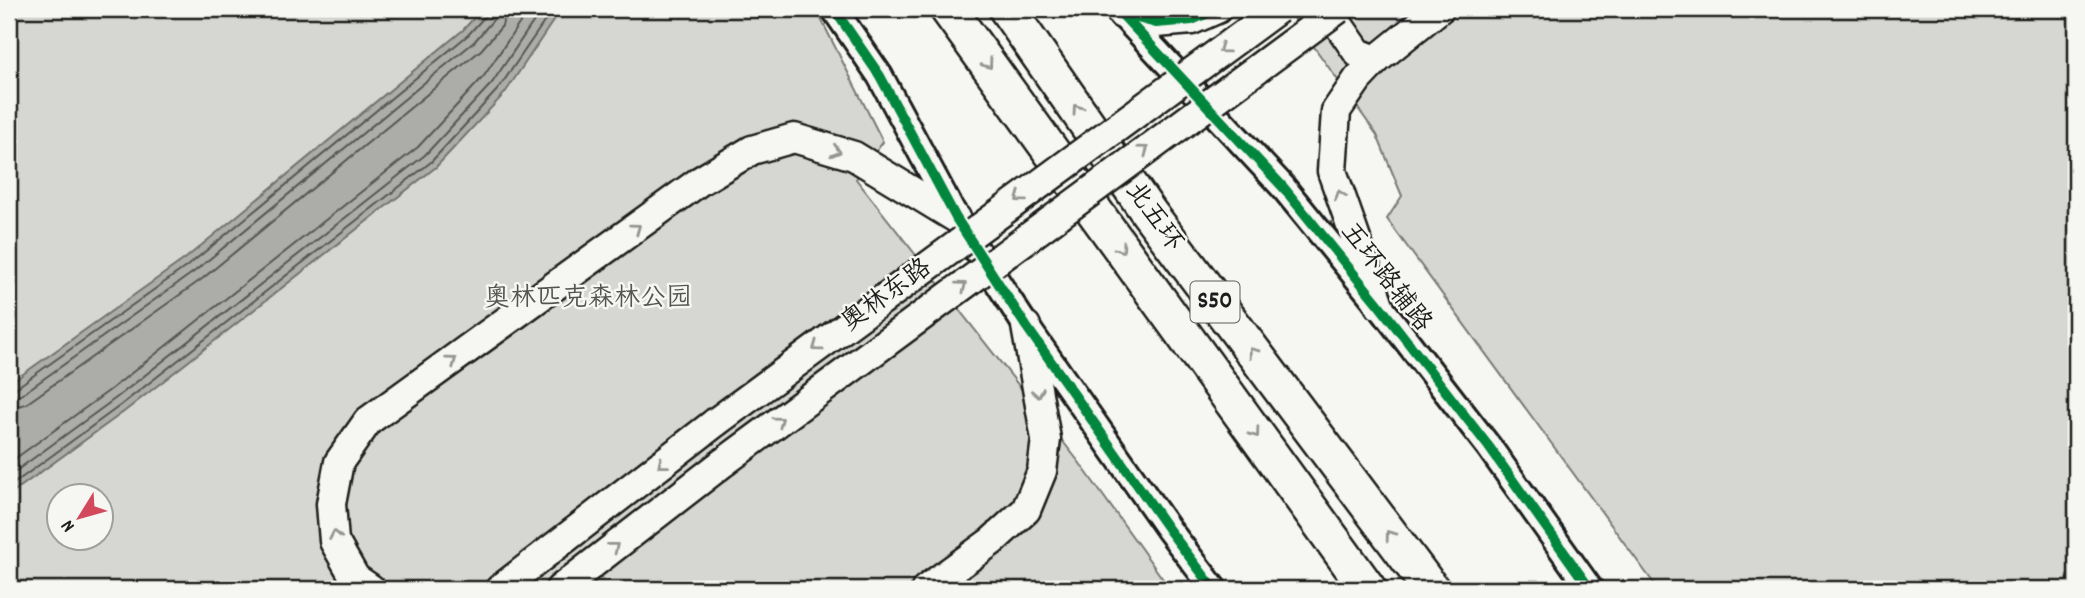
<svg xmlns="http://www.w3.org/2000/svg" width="2085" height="598" viewBox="0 0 2085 598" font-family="Dekko,'LXGW WenKai TC',sans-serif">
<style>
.green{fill:#d6d6d2;stroke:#797977;stroke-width:2;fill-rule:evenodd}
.water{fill:#acaca9;stroke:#727271;stroke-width:2}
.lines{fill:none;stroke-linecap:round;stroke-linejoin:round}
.shore{stroke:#565654;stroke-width:2}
.tertiary-casing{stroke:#1c1c1c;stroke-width:30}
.secondary-casing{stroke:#1c1c1c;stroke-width:33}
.motorway-casing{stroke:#1c1c1c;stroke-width:40}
.tertiary{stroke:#f6f6f2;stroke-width:24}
.secondary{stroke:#f6f6f2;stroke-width:28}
.motorway{stroke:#f6f6f2;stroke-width:35}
.secondary-bridge-casing{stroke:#1c1c1c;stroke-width:33;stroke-linecap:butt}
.secondary-bridge{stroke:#f6f6f2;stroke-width:28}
.cycleway-casing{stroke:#f6f6f2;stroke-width:15}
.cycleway{stroke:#00873e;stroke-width:10}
.oneway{stroke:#949492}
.labels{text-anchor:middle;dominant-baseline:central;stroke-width:5;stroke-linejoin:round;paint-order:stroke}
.shield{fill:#f6f6f2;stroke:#5d5d5c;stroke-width:2}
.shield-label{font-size:24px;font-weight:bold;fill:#1c1c1c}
.street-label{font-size:26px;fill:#1c1c1c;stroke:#f6f6f2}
.park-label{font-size:26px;fill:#545453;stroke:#f6f6f2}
</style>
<rect width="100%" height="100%" fill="#f6f6f2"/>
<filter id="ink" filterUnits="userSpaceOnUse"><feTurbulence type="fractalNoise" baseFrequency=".0143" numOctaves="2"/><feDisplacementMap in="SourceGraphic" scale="14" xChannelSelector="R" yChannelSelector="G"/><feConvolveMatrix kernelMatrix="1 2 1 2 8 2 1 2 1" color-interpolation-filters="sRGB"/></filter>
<g filter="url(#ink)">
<g class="green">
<path d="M9,9H816L883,142L856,179L1079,462L1170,589H9ZM60,496H102V538H60Z"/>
<polygon points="1287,9 2076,9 2076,589 1658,589 1387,219 1402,196 1377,135"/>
</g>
<polygon class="water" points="482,9 561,9 505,93 436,167 125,411 9,495 9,384 186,258 463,30"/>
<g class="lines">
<g class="shore">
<polyline points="9,389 16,388 190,264 468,35 486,15 487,9"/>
<polyline points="9,398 21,395 195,271 474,42 493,20 496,9"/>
<polyline points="9,408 26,404 202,279 481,50 502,26 506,9"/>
<polyline points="9,463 110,390 418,147 484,76 529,9"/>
<polyline points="9,476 116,398 425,155 492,83 542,9"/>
<polyline points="9,487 121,405 431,162 499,88 553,9"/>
</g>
<g class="tertiary-casing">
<g id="tertiary">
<polyline points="834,9 880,76 956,218 1026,326 1169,530 1214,589"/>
<polyline points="1118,10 1283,187 1379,305 1489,447 1590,589"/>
</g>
</g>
<g class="secondary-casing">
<g id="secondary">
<polyline points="1329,9 1338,24 1358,53 1376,60"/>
<polyline points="1122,14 1156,23 1192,20 1217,9"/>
<polyline points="1379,305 1332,171 1336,111 1358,79 1376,60 1439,9"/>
<polyline points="371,589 355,578 334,541 331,504 339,462 368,421 700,181 752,150 794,138 854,156 956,218"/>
<polyline points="500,589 716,422"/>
<polyline points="560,589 724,462"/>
<polyline points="926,589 992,541 1026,510 1042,471 1046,439 1026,326"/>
</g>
</g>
<g class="motorway-casing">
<g id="motorway">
<polyline points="948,9 1368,589"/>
<polyline points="1007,9 1149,213 1431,589"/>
</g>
</g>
<use href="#tertiary" class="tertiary"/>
<use href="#secondary" class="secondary"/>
<use href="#motorway" class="motorway"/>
<g class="secondary-bridge-casing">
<g id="secondary-bridge">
<polyline points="716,422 1278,9"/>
<polyline points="724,462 1338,9"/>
</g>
</g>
<use href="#secondary-bridge" class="secondary-bridge"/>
<g class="cycleway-casing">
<g id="cycleway">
<polyline points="834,9 880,76 956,218 1026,326 1169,530 1214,589"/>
<polyline points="1117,9 1283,187 1379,305 1489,447 1590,589"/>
<polyline points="1122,14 1156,23 1192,20 1217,9"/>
</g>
</g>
<use href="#cycleway" class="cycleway"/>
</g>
<defs><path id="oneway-chevron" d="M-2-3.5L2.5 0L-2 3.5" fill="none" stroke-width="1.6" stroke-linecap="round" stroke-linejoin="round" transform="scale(1.75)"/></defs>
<g class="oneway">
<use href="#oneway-chevron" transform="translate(1223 49) rotate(144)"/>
<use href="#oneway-chevron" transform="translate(988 64) rotate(54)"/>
<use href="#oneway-chevron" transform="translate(1077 109) rotate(-125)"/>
<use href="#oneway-chevron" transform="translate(1144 150) rotate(-37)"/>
<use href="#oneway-chevron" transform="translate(836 151) rotate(17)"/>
<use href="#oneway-chevron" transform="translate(1340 195) rotate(-109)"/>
<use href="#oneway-chevron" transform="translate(1020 198) rotate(144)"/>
<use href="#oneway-chevron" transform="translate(636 228) rotate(-36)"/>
<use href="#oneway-chevron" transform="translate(1121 248) rotate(54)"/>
<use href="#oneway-chevron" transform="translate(962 286) rotate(-37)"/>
<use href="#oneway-chevron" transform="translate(817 347) rotate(144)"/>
<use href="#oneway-chevron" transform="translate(1253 352) rotate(-127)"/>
<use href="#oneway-chevron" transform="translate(452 361) rotate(-36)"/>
<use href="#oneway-chevron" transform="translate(1038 393) rotate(80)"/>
<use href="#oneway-chevron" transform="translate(779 421) rotate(-37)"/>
<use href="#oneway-chevron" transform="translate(1255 433) rotate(54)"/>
<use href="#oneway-chevron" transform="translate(662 464) rotate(142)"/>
<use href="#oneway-chevron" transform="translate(335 535) rotate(-101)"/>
<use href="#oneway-chevron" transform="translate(1390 535) rotate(-127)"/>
<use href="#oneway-chevron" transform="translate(614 547) rotate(-38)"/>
</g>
</g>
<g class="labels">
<rect class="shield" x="1190.5" y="281.5" width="49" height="41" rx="5"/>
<g class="shield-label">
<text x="1215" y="302">S50</text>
</g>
<g class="street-label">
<text transform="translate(1153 217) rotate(54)">北五环</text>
<text transform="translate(1385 278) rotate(52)">五环路辅路</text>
<text transform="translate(887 296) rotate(-36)">奥林东路</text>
</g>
<g class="park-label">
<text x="588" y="299">奥林匹克森林公园</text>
</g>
</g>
<rect width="2085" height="598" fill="none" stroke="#f6f6f2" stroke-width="35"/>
<rect x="18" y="18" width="2050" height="563" fill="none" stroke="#1c1c1c" stroke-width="2.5" filter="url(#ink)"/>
<g transform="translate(80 517) rotate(233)"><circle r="33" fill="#f6f6f2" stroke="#9f9f9c" stroke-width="2"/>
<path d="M0-5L12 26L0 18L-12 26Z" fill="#d1495b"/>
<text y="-10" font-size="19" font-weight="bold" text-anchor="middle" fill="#1c1c1c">N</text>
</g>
</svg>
